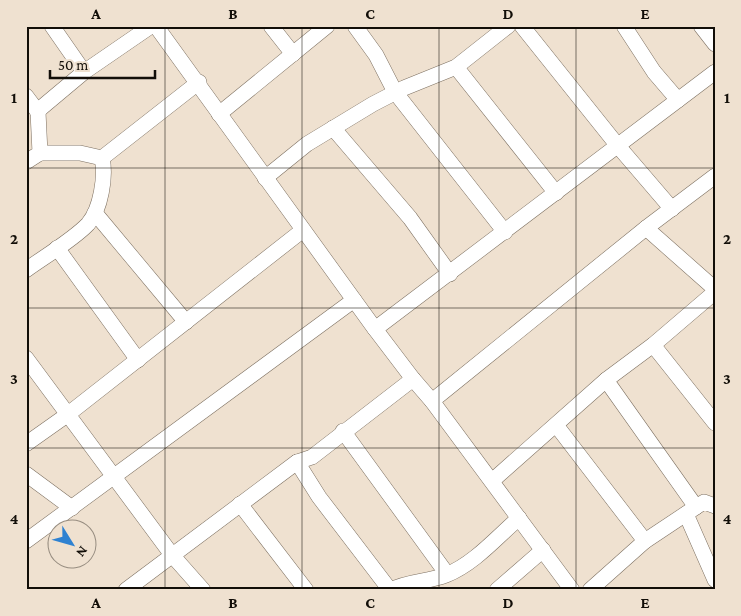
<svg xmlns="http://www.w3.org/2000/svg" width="741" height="616" viewBox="0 0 741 616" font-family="'Crimson Pro',serif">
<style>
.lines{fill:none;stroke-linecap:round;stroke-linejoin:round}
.minor-casing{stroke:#7e7162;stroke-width:16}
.minor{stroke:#fff;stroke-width:15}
.grid{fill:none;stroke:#120e08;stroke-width:1;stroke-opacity:0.55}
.neatline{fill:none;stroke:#120e08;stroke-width:2}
.grid-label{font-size:16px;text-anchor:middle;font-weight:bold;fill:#120e08}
</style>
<rect width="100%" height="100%" fill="#efe1d0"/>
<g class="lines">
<g class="minor-casing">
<g id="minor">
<polyline points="52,26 84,72"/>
<polyline points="156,26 375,329 413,379 432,401 572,590"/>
<polyline points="271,26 293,54"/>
<polyline points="355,26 376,55 395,92 505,232"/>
<polyline points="522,26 618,146 672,209"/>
<polyline points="624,26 654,72 678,100"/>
<polyline points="701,26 715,44"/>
<polyline points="456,67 556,193"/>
<polyline points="26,96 38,112"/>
<polyline points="219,114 327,26"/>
<polyline points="333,128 410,218 450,274"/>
<polyline points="40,153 80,153 102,158"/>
<polyline points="26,162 40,153 38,112 41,108 84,72 151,26"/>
<polyline points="265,178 307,144 373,104 404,88 456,67 508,26"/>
<polyline points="95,213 186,322"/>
<polyline points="646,228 715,289"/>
<polyline points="57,248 138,360"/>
<path d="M26,270C44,257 74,239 88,224C101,209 106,176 102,158L199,82"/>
<polyline points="375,329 715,72"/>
<polyline points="653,345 715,423"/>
<polyline points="26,358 172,555 203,590"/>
<polyline points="606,380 696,507 704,502 715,506"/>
<polyline points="432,401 646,228 715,176"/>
<polyline points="556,425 645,541"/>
<polyline points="343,431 447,574"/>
<polyline points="26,444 67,415 303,230"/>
<polyline points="297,462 319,497 390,590"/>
<polyline points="26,474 72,508"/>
<polyline points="492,481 606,380 653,345 715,292"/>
<polyline points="240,504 306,590"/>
<polyline points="686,514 715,580"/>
<polyline points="26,541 354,300"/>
<polyline points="126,590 297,462 312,457 413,379"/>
<path d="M391,590C408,581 428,582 446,575C474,564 497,537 519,518"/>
<polyline points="497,590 543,550"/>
<polyline points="590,590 645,541 696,507"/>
</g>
</g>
<use href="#minor" class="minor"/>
</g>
<path class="grid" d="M165,26V590M302,26V590M439,26V590M576,26V590M26,168H715M26,308H715M26,448H715"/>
<rect width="741" height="616" fill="none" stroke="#efe1d0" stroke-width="55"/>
<g transform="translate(72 544) rotate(127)"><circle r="24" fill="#efe1d0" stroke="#978d80"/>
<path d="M0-4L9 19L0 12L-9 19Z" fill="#2f82d1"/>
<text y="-8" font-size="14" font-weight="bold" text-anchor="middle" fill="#120e08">N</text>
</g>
<path d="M50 70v8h105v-8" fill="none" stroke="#120e08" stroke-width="2.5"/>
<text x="58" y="70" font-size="15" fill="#120e08" stroke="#efe1d0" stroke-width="4" paint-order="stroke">50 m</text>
<rect x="28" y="28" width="686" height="560" class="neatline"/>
<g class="grid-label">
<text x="96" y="19">A</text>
<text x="233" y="19">B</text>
<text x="370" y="19">C</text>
<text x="508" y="19">D</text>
<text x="645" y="19">E</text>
<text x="14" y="103">1</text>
<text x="727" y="103">1</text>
<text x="14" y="244">2</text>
<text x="727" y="244">2</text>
<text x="14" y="384">3</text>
<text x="727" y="384">3</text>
<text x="14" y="524">4</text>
<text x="727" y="524">4</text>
<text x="96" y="608">A</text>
<text x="233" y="608">B</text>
<text x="370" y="608">C</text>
<text x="508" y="608">D</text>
<text x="645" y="608">E</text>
</g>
</svg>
